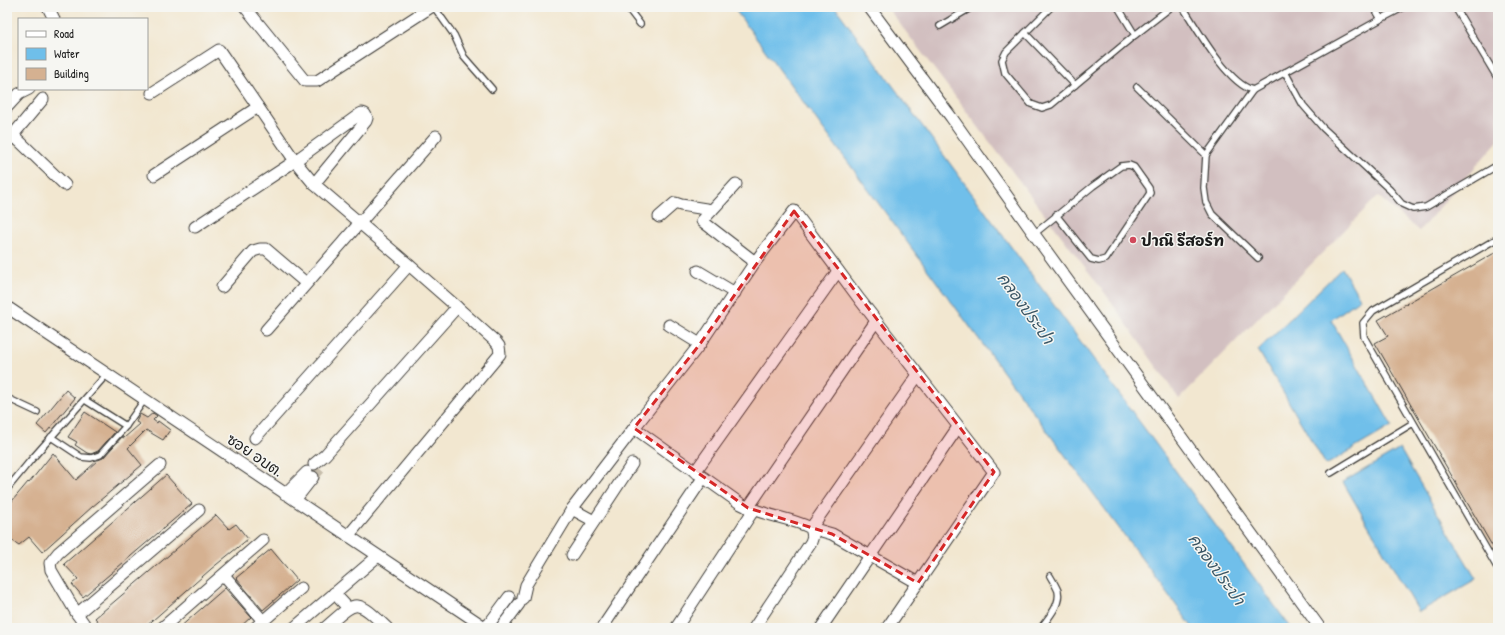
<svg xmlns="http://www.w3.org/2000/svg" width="1505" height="635" viewBox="0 0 1505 635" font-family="'Patrick Hand','Playpen Sans Thai',sans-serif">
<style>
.industrial{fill:#d2bfc0}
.water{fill:#6fbfea;stroke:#466e83}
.building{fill:#d5b191}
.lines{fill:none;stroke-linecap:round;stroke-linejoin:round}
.minor-tunnel{stroke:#c7beac;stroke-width:11;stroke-dasharray:11 5.5;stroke-linecap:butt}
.service-casing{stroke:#3c3a37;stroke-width:8}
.minor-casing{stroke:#3c3a37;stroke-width:13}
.service{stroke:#fff;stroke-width:5.5}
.minor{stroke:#fff;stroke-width:11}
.marked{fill:#d62828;fill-opacity:0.2;stroke:#d62828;stroke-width:3;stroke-dasharray:8 5;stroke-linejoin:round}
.poi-dot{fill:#d1495b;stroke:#f6f6f2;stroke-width:1.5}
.labels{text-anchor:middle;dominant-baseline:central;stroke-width:3;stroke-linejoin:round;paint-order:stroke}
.poi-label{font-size:15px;font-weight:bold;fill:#1c1c1c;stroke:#f6f6f2;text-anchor:start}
.street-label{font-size:15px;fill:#1c1c1c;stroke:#f6f6f2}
.water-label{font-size:16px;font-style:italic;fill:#395564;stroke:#f6f6f2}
</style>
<rect width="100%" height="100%" fill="#f6f6f2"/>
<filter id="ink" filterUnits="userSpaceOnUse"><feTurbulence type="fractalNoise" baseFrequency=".025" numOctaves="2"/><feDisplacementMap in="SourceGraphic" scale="8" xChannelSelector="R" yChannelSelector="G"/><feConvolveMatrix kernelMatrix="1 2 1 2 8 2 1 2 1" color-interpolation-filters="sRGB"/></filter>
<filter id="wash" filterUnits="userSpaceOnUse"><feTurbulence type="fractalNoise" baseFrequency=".012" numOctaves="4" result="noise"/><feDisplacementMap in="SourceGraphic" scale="16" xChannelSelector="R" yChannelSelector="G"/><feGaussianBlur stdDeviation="0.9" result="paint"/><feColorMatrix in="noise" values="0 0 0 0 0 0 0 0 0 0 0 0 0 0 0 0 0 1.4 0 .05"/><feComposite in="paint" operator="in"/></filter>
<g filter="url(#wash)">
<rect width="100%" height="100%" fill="#f2e7d0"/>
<polygon class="industrial" points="887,7 1498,7 1498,141 1419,231 1378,196 1179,399 1107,296"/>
<g class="water">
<polygon points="733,7 835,7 1291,628 1193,628"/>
<polygon points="1342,268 1360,299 1331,320 1392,426 1326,465 1258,350"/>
<polygon points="1400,449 1476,579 1419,612 1343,482"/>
</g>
<g id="blocks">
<g class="building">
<polygon points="1498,251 1498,556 1375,343 1388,336 1378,320"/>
<polygon points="66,390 75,398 46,433 37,425"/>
<polygon points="85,412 115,432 98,451 91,454 87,453 75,445 77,442 68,437"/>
<polygon points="153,413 157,416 153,420 157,423 158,421 170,430 163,440 146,430 128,448 142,465 92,507 42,552 29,537 19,545 7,537 7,507 28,482 29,483 53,453 76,480 98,460 103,458 122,437 124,438 140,424 136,422 140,414 147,418"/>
<polygon points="166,475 192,504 83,597 72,584 78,579 64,564"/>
<polygon points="216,515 229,529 236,524 248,539 211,569 144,628 104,628 95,618"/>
<polygon points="271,549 297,580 263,610 236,578"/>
<polygon points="225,588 251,617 239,628 179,628"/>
</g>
</g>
</g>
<g filter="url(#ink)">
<use href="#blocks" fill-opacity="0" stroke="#3c3a37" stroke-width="1"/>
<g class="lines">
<polyline class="minor-tunnel" points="313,477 320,469"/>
<g class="service-casing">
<g id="service">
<polyline points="434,7 454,35 464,57 492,89"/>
<polyline points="627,7 640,24"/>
<polyline points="1051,7 1006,52 1002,60 1005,73 1031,104 1042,108 1051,105 1135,35 1118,7"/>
<path d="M1183,7C1197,29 1228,84 1253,90L1381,19L1374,7"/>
<polyline points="1455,7 1498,79"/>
<polyline points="1381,19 1404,7"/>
<polyline points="940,26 972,7"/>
<polyline points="1025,33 1075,85"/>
<polyline points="1135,35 1171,7"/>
<polyline points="1285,72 1303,105 1323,128 1390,190 1402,204 1413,209 1426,207 1498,165"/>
<polyline points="1137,87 1206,155"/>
<polyline points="1253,90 1206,155 1204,188 1206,202 1212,214 1258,258"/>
<polyline points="1034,234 1093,186 1121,166 1129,165 1134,167 1149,188 1150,193 1106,259 1099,261 1091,259 1056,215"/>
<polyline points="1498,238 1373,311 1363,323 1364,337 1498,569"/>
<polyline points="7,398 37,412"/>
<polyline points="85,400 126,426"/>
<polyline points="51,437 81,457 91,458 100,455 126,426 145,399"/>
<polyline points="1331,473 1413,423"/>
<polyline points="7,489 30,461 107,374"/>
<path d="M1041,628C1048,618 1061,605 1058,591C1056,586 1053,581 1050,576"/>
</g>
</g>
<g class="minor-casing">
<g id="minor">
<polyline points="48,7 54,19"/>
<polyline points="245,7 305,81 317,81 431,7"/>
<polyline points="869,7 951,117 1034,234 1320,628"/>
<polyline points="152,93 219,50 295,161 314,184 409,265 457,307 325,455 314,464"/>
<polyline points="7,107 19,94 29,89"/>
<polyline points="13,135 65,185"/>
<polyline points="7,142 43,99"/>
<polyline points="154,175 258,107"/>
<polyline points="659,217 675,203 681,205 712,210"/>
<polyline points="195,227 295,161 360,114 362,113 365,114 367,118 366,121 314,184"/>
<polyline points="755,262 794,211 860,300 994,472 887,628"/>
<polyline points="698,271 735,293"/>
<polyline points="222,287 253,251 260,249 266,249 306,283"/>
<polyline points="7,307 486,628"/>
<polyline points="669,325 700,344"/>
<polyline points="266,330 436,136"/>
<polyline points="634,428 700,344 755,262 702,221 736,184"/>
<polyline points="255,438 409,265"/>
<polyline points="695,472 838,271"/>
<polyline points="285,494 307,472"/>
<polyline points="295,500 313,477"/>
<polyline points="748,508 876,321"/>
<polyline points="572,509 594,521"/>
<polyline points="348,536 500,354 499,346 496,342 457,307"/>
<polyline points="572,555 632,464"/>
<polyline points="224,575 263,621"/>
<polyline points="918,583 832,534 811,528 918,375"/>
<polyline points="334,593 348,608"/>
<path d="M523,598L526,585L572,509L634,428L741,504C763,516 789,517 811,528L813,536L811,542L754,628"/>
<polyline points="77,614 199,510"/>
<polyline points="87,628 77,614 51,570 50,563 58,553 160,465"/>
<polyline points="162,628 263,540"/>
<polyline points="255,628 301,588"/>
<polyline points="294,628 378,556"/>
<path d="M325,628C357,600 355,597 387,628"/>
<polyline points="486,628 509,597"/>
<polyline points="501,628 519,604"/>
<polyline points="602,628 703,478"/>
<polyline points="676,628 753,511"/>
<polyline points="821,628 958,427"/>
</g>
</g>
<use href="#service" class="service"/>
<use href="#minor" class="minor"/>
</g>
</g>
<path class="marked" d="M794,211L994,472L918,583L832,534L748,508L634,428L700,344Z"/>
<circle class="poi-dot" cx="1133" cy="240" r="4"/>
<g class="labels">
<g class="poi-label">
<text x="1141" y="240">ปาณิ รีสอร์ท</text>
</g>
<g class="street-label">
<text transform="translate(255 455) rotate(34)">ซอย อบต.</text>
</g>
<g class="water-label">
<text transform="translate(1026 308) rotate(54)">คลองประปา</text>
<text transform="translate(1217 569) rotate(54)">คลองประปา</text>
</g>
</g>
<rect width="1505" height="635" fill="none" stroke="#f6f6f2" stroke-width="24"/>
<rect x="18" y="18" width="130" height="72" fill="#f6f6f2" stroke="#9f9f9c"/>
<rect x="26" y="31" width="20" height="6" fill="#ffffff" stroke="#9f9f9c"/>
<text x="54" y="38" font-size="12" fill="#1c1c1c">Road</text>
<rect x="26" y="48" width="20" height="12" fill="#6fbfea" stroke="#9f9f9c"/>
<text x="54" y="58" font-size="12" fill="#1c1c1c">Water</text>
<rect x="26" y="68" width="20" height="12" fill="#d5b191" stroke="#9f9f9c"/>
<text x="54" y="78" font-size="12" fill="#1c1c1c">Building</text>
</svg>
